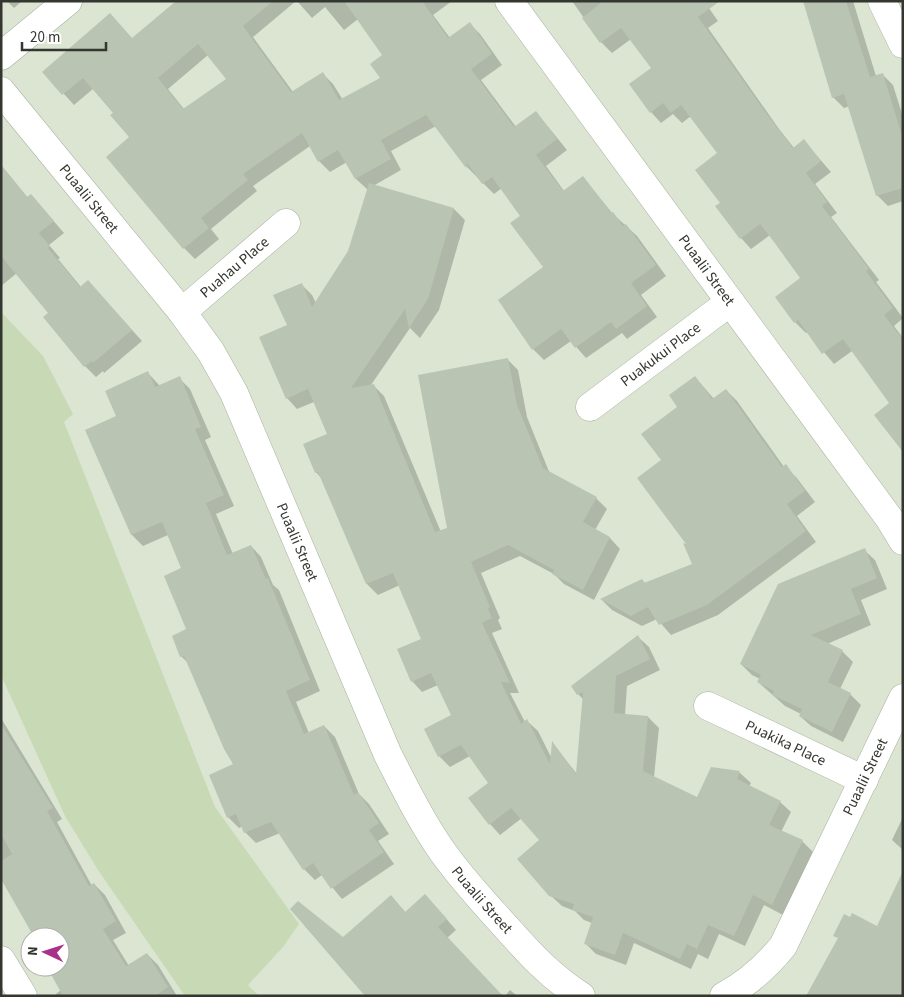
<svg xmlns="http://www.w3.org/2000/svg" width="904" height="997" viewBox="0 0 904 997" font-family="'Source Sans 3',sans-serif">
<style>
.green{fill:#c7dab5}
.shadow{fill:#0003;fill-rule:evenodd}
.building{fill:#bac4b2;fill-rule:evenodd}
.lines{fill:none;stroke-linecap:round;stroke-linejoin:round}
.minor-casing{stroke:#a8b29f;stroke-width:29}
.minor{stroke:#fff;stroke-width:28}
.labels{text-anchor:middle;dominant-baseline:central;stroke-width:4.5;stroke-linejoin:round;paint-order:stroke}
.street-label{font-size:15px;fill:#33372f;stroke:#fff}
</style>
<rect width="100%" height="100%" fill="#dbe5d2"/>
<polygon class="green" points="1,312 43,356 73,414 64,422 215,807 299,924 283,947 248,985 259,996 185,996 98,870 65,816 1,675"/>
<g class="shadow">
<polygon points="7,1 22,1 14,8"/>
<path d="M178,1H296L253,37L293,92L323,74L333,84L343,100L382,78L384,55L358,19L344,30L325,7L312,18L297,1H452L433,15L450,38L470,24L480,34L502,65L481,80L516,127L536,112L567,150L546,166L564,191L583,177L612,213L637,236L666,276L641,295L657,317L627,339L622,333L586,358L571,341L544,360L533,349L500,300L544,267L522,216L502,188L494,194L467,167L436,126L391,151L401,170L373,186L454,209L465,220L439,310L420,338L410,328L371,385H373L384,396L441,532L448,529L507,359L518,370L527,417L550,474L596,498L607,509L595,530L610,538L620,549L594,600L564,584L554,574L520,556L481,573L500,618L498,620L502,629L492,633L519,693H510L525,722L527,721L538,731L552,759L553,744L577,774L584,700L578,694L638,637L649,647L660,670L627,686L625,715L648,717L659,728L654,777L698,798L712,768L740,773L751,783L749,787L780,802L791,812L781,832L802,841L813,852L783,915L764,905L745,946L719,934L708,959L698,954L691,969L634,943L626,965L596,954L585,943L592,923L584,920L575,911L562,906L550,895L540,840L522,818L500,835L490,824V783L470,756L450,767L439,756L453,716L438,685L422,692L412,681L422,639L400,585L378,595L367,584L321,478L316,472L328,435L314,402L297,409L287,398L288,326L301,284L312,295L316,303L349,252L368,190L356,179L347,162L330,172L319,161L310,146L253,186L257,191L211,229L219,239L195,259L184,248L130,138L114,113L94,88L74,105L44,72L132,39ZM208,55L228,79L184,109L168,89Z"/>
<polygon points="572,1 704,1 718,21 708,28 779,129 794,148 804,141 831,172 815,184 837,213 831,217 879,280 876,282 903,318 894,326 903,338 903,447 891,404 852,351 834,364 807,332 806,333 795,322 802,279 770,235 751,249 741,238 721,203 719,153 691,116 682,123 673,114 661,123 651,112 652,68 631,39 612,53 601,42"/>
<polygon points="804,1 853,1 876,76 882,74 893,85 903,117 903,201 888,206 877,195 850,106 844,108 833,97"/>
<polygon points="1,165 28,198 31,195 64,233 49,245 60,258 58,259 81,287 88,281 142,341 104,373 103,371 96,377 85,366 50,314 17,273 1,286"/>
<polygon points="148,373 160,386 179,378 190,389 211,437 205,440 234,506 216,514 233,554 251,546 261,557 273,585 279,590 320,691 296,702 309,733 324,726 335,737 359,794 369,804 389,834 378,841 394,864 342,899 322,875 315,880 304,869 280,833 256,843 245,832 243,826 239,828 228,817 235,765 188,663 181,656 188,630 183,569 168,535 143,546 132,535 87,431 118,417"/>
<polygon points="695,377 714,399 726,390 737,401 784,467 796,477 815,502 797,516 816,542 718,615 671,635 657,619 642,626 612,610 602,600 642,580 646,584 694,565 662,461 679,407"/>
<polygon points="864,550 875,560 887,589 861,600 871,625 827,644 842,651 853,662 840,689 850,694 861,705 843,742 811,726 800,716 801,714 785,706 758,682 760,679 752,675 741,664"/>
<polygon points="1,718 62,819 57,822 92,886 94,884 105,895 126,933 113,940 129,966 147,954 158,965 177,996 57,996 56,994 61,990 48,967 60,967 60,937 35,937 1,877"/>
<polygon points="903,817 903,850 892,840"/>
<polygon points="435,906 456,930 447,938 343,939 401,907 406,913"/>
<polygon points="510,990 517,996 505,996"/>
</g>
<g class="building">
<path d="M176,1H273L243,26L291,92L323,72L339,100L380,78L370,64L382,55L344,1H422L448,38L470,22L492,54L471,69L514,127L536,111L557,139L536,155L563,191L583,176L611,213L613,212L623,226L626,224L656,265L631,283L647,306L616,329L611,322L575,348L561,329L532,350L498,300L543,267L510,223L520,216L492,177L482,184L467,163L466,168L426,115L381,140L391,159L355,179L338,150L318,162L302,133L243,174L248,180L201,218L209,228L183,249L106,157L129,137L110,115L113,113L83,78L62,95L42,72L110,13L132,38ZM198,44L226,79L183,109L158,78Z"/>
<polygon points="603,1 720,1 698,17 769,117 793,148 804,139 821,161 806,173 827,202 822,206 869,269 866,271 893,308 884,315 903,340 903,452 874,415 889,403 843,339 822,354 798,320 794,323 775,297 800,278 774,242 760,224 740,239 715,206 720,203 695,170 717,153 681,105 671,113 663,103 650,113 629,84 651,68 621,28 600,43 582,18"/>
<polygon points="803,1 846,1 870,77 883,73 903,139 903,188 876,196 844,94 832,98"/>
<polygon points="1,165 27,197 31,194 54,221 39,233 50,246 48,248 80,287 88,280 132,330 93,363 92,361 84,367 43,317 48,313 1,256"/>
<polygon points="369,183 454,208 428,299 409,328 405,309 351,388 374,384 435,532 447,528 418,375 508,358 517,405 543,468 597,497 583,522 610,537 583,590 552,574 554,570 508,545 471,562 490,607 488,609 492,618 482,623 510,683 501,682 521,724 527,719 550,764 552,741 576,774 583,692 577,695 571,686 638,635 650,659 616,676 614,713 648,716 643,771 697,797 711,767 740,771 737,779 781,801 769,825 803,840 772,905 753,895 734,936 708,925 697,949 687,944 680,959 623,933 615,955 584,944 593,917 572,910 574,904 549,896 517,859 539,840 511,808 489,825 468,798 488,783 461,745 438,757 424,729 451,715 431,673 411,682 397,649 421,639 393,573 366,584 318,472 315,473 303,444 327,434 308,389 286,399 259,337 287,325 273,295 302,283 312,307 348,251"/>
<polygon points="148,371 155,387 180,376 201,427 195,429 224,495 206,503 227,555 251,545 266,579 268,578 310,680 286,691 304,734 324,725 354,795 358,792 379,823 369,830 384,852 331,889 313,863 303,870 271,822 244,833 236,814 227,818 209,775 233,764 224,749 184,656 180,657 172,636 186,629 164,576 181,568 162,522 131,535 85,430 116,416 105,391"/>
<polygon points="695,376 712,399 726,389 782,467 786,464 805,491 787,504 806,531 707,605 659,625 648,607 631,616 600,599 642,579 644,583 692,564 683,543 686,544 637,478 661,460 641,434 677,407 669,395"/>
<polygon points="865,548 877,578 851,589 861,614 811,635 843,650 828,682 851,693 832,732 799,716 802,709 772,695 774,691 757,682 761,675 740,664 778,584"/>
<polygon points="1,724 53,808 47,811 89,886 94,883 116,921 103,929 126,966 147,953 168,987 155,996 63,996 47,967 60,967 60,937 34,937 1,879 1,861 12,854 1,834"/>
<polygon points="903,871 903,996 806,996 838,938 833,936 844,914 850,917 852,913 877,926"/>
<polygon points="425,894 447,919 438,927 503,996 365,996 290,909 298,901 343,937 391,895 405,912"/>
</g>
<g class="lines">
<g class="minor-casing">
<g id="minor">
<path id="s1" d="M509,1L889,518L903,541"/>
<polyline points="882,1 903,44"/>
<polyline points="1,56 68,1"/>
<path id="s2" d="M1,91L182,312L211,352L234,393L388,755C405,788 421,821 442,851C461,878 484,903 506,927C529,953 551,977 581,996"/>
<path id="s3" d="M182,312L286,223"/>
<path id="s4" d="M590,407L730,302"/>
<path id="s5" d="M708,706L864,780"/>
<polyline points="1,960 23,996"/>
<path id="s6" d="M724,996C748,983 766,967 783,946L903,698"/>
</g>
</g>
<use href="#minor" class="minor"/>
</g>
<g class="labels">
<g class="street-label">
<text stroke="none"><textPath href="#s2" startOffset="139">Puaalii Street</textPath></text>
<text stroke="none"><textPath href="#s3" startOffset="69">Puahau Place</textPath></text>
<text stroke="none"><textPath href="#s1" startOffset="334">Puaalii Street</textPath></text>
<text stroke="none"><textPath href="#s4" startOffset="88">Puakukui Place</textPath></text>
<text stroke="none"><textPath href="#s2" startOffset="544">Puaalii Street</textPath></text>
<text stroke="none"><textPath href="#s5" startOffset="86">Puakika Place</textPath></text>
<text stroke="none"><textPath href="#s6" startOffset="266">Puaalii Street</textPath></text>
<text stroke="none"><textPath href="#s2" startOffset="949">Puaalii Street</textPath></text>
</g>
</g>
<rect width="904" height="997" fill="none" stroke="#33372f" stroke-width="5"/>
<g transform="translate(45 952) rotate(274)"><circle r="24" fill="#ffffff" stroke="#adafac"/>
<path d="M0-4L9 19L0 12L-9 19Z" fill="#a8328a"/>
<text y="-8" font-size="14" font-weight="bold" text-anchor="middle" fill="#33372f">N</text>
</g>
<path d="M22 42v8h84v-8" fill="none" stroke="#33372f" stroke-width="2.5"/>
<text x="30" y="42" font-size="15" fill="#33372f" stroke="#ffffff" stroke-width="4" paint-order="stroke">20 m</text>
</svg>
